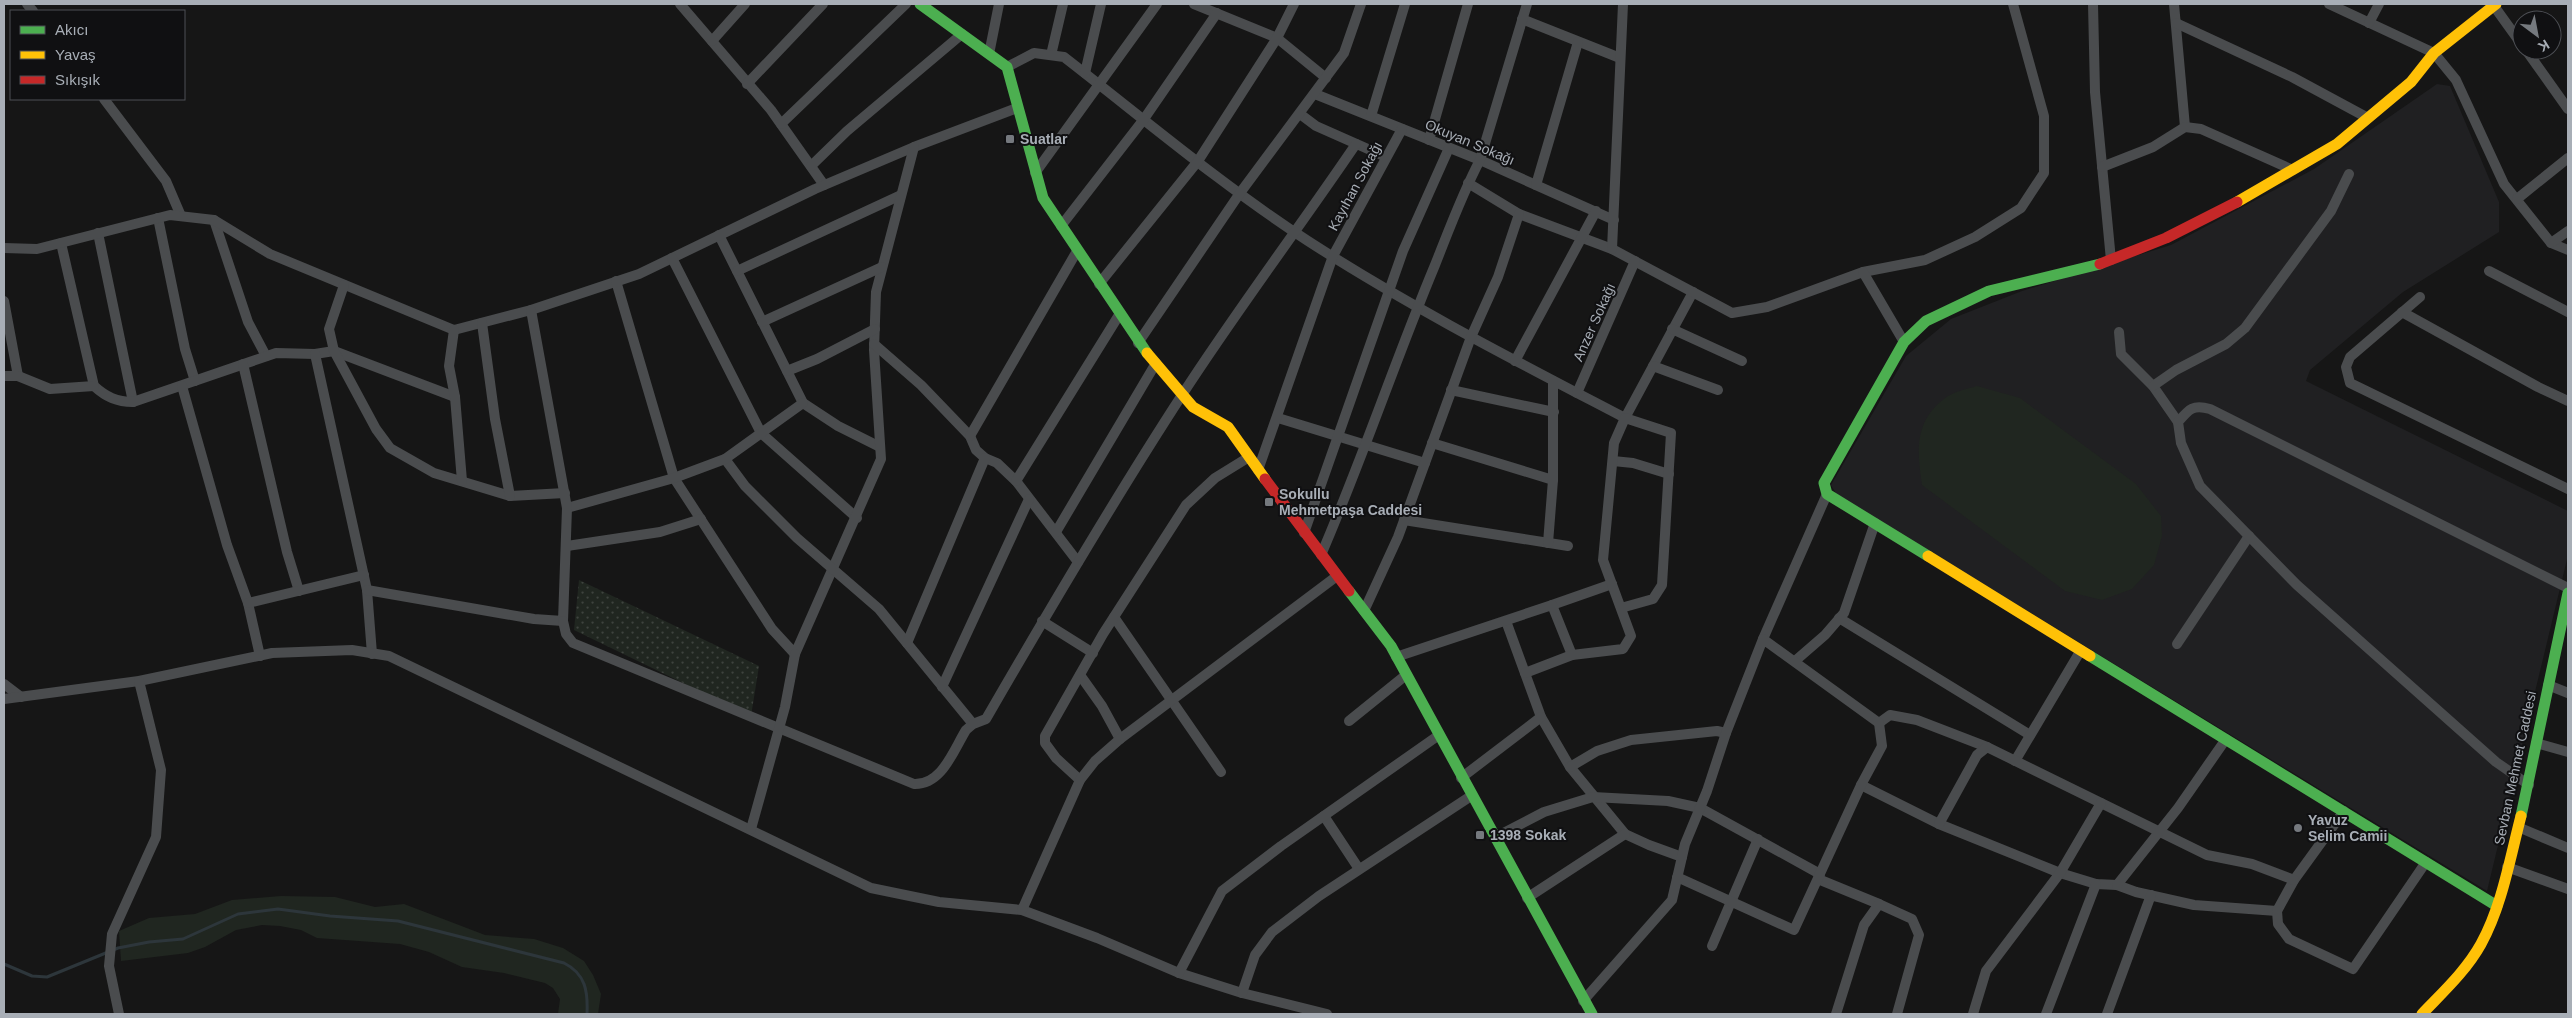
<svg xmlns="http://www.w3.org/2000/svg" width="2572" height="1018" viewBox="0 0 2572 1018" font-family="Helvetica,sans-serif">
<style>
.built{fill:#202022}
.green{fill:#202620}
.park{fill:url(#park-dots)}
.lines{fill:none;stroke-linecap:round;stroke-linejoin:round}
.stream{stroke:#2d363b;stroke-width:3}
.street{stroke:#4a4c4e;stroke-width:10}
.fast{stroke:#4caf50;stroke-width:11}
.slow{stroke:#ffc107;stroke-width:11}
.jam{stroke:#c62828;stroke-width:11}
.poi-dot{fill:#75797e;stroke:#101012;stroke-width:2}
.labels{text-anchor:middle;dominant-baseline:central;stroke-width:4;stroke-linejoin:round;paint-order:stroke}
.poi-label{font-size:14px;font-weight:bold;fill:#a8aeb6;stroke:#101012;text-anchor:start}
.street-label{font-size:14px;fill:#a8aeb6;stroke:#101012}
</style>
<defs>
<pattern id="park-dots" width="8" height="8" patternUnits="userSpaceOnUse" patternTransform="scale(1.25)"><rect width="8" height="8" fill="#202620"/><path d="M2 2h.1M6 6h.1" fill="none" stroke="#3e433e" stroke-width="1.8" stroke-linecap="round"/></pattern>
</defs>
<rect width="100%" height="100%" fill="#161616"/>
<polygon class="built" points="2437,84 2450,86 2499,202 2499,232 2403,292 2310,370 2306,381 2568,511 2568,555 2487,891 1837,495 1831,485 1906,356 1951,319 2022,291 2171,245 2314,169"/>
<g class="green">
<path d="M1977,386L2020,398L2136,484L2161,516L2162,536L2154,565L2132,589L2102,600L2065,591L1922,485C1917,451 1914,422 1944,399C1952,392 1967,389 1977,386Z"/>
<polygon points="281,896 335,897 375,907 404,904 485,935 534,939 563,948 584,961 593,975 601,994 598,1014 558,1014 560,999 553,988 545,983 504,973 462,967 429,952 400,944 317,938 301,930 280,926 262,925 236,930 205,947 188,953 121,961 119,931 149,918 195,914 232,900"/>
</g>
<polygon class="park" points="579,580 759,666 751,716 574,630"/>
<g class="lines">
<path class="stream" d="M4,964L32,976L47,977L118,948L149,942L183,939L238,914L278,909L330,916L398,921L564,963C586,974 588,992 587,1014"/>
<g class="street">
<polyline points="27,4 33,11"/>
<polyline points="680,4 771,110 824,185"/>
<polyline points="1194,4 1277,38 1326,78"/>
<polyline points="2093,4 2095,92 2111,260"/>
<polyline points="2174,4 2185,127"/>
<polyline points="2329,4 2434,53 2456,80 2504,184 2551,243 2568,250"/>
<polyline points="2494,6 2522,45"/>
<polyline points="1522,19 1620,58"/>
<polyline points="2176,23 2292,77 2368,118"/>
<polyline points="2369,23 2379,4"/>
<polyline points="712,41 745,4"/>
<polyline points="2526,50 2568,109"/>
<polyline points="989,54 999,4"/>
<polyline points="1051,55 1063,4"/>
<path d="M1007,67L1034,53L1064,57C1144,119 1223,186 1308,241C1410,307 1518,362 1625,418L1693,292"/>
<polyline points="1085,73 1101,4"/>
<polyline points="747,84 823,4"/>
<polyline points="1315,94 1480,160 1614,220"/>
<polyline points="104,99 166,181 181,216"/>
<polyline points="1300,114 1316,126 1386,157"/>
<polyline points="1371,116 1405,4"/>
<polyline points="781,124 906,4"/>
<polyline points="1429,140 1468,4"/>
<polyline points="811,166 847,131 962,34"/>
<polyline points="2102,167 2153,147 2185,127 2201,129 2293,170"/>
<polyline points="1035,173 1157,4"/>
<polyline points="1468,183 1519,214 1612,249 1732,313 1767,307 1863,272 1925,260 1975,237 2021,208 2044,173 2044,116 2013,4"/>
<polyline points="1536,185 1578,42"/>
<polyline points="2517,199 2568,158"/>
<polyline points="158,218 185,349 195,381"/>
<polyline points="214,220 248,322 266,356"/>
<polyline points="1061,226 1144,119 1217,13"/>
<polyline points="98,233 133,402"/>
<polyline points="719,235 803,403 838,426 880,447"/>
<path d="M61,243L94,386C106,397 117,402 133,402L276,353L315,354L334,351L455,397"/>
<polyline points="2551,243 2568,231"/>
<polyline points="4,248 37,249 170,215 214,220 270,254 454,330 531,310 639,274 815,189 914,147 1017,108"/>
<polyline points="1612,249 1623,4"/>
<polyline points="672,258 761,433 857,518"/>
<polyline points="737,271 901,195"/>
<polyline points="2489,271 2568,312"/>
<polyline points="1863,272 1904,342"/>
<polyline points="616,281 674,478 772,629 795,654 881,459 874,350 876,292 914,147"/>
<polyline points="1099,284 1198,161 1277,38 1294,4"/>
<polyline points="344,285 329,329 334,351 376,429 390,448 434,473 510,496 565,493"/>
<polyline points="2420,297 2350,357 2346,367 2350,383 2568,489"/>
<polyline points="4,301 18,376"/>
<polyline points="2402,312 2538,387 2568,401"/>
<polyline points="762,322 882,267"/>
<polyline points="482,323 495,419 510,496"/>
<polyline points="1672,329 1742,361"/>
<polyline points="454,330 449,366 455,397 462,481"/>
<polyline points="2119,332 2121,354 2153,386 2178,422"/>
<polyline points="1138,343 1240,193 1344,53 1361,4"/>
<polyline points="874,344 921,385 970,436 976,450 985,458 997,463 1016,481 1078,562"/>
<polyline points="315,354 367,590 372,654"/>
<polyline points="1515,361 1596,211"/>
<polyline points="243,364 287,552 299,591"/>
<polyline points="1653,366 1718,390"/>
<polyline points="787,371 817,359 875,329"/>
<polyline points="4,376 18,376 50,389 94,386"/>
<polyline points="182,386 227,545 248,603 260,656"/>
<polyline points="2153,386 2176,370 2226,344 2245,328 2331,211 2349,174"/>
<polyline points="1451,390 1554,412"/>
<polyline points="1577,393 1635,261"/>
<polyline points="1278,418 1425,463"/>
<polyline points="970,436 1077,251"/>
<polyline points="1432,443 1553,480"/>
<polyline points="725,459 745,486 797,538 879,609 973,724"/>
<polyline points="1613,461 1633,463 1669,474"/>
<polyline points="1258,470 1333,256 1402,129"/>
<polyline points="1016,481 1119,315"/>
<polyline points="567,508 674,478 725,459 803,403"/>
<polyline points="1404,520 1568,546"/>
<polyline points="1056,532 1156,363"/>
<polyline points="1304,533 1403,251 1449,148"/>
<polyline points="1548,543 1553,480 1553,381"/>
<polyline points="567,546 660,532 701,519"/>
<path d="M1321,555C1362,460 1395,361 1435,265C1449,230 1462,194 1480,160L1527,4"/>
<polyline points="367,590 534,619 563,621 567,508 531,310"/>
<polyline points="248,603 364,575"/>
<polyline points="1552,605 1612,584"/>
<polyline points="1364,611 1398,537 1471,337 1498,277 1519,214"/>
<polyline points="1114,617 1221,772"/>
<polyline points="1839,618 2030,735"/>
<path d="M563,621L566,634L573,643L914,784C942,785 953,751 966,730L973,724L986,719C1049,610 1113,501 1182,395C1237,310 1299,228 1356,144"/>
<polyline points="1042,621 1093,653"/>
<polyline points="1506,621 1541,717 1570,767 1625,834 1649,845 1682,857"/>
<polyline points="1763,639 1827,494"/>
<polyline points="907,643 985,458"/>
<polyline points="2177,644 2249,536"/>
<polyline points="1396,657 1552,605 1572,655"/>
<polyline points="1795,661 1825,635 1844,613 1875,523"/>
<polyline points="1525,673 1572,655 1623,649 1631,636 1603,560 1614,443 1625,418 1671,433 1662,585 1653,599 1621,608"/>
<polyline points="1080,675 1102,706 1120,739"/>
<polyline points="4,684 21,697"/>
<polyline points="2548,685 2568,693"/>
<polyline points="942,687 1029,499"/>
<polyline points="4,699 139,681 272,653 352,650 389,656 871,888 939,902 1022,910 1097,938 1179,973 1242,993 1327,1014"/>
<polyline points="1349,721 1406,675"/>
<polyline points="1879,723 1890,715 1917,720 1987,747"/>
<polyline points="2536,743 2568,752"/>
<polyline points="2015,761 2081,650"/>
<polyline points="1570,767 1597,751 1631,740 1717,731 1726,733"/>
<polyline points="1461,778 1541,717"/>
<polyline points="1080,780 1056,758 1045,743 1045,736 1103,634 1186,505 1215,478 1249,457"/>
<polyline points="1861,785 1939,824 2060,873 2096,884 2117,885 2136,892 2194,905 2277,911"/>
<path d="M2529,785L2496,762L2297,585L2200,486L2181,443L2178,422C2189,409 2193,404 2210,409L2568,588"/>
<polyline points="2344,811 2294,880 2277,911 2278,924 2289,939 2353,969 2426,862"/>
<polyline points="1324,816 1359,869"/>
<polyline points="1939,824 1977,755 1987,747 2207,855 2252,864 2294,880"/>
<polyline points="2518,827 2568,848"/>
<polyline points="751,829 785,707 795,654"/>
<polyline points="1494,838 1544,812 1593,797 1668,801 1700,808 1820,874"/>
<polyline points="2507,867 2568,889"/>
<polyline points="1818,879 1879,904"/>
<polyline points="2117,885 2178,808 2226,739"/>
<polyline points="1527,898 1625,834"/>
<polyline points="1022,910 1080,780 1095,761 1120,739 1337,576"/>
<polyline points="1712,946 1758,839"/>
<polyline points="1179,973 1222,891 1281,846 1439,735"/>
<polyline points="1242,993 1255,955 1272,932 1319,896 1471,796"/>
<polyline points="1583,1001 1672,900 1685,844 1707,791 1726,733 1763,639 1879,723 1882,746 1861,785 1794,930 1677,877"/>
<polyline points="119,1014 109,966 112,934 156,837 161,770 139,681"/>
<polyline points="1836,1014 1864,925 1879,904 1912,919 1919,935 1897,1014"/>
<polyline points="1973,1014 1986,971 2060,873 2101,803"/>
<polyline points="2046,1014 2096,884"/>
<polyline points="2107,1014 2151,895"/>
</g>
<g class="fast">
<polyline points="920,4 1007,67 1043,198 1147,353"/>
<polyline points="1928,556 1827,494 1824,483 1904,342 1926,321 1989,291 2100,264"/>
<polyline points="1349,591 1391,646 1592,1014"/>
<polyline points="2090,656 2497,906"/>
<polyline points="2521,816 2568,593"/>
</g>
<g class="slow">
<polyline points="2237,202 2337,144 2411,82 2434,53 2496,4"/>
<polyline points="1147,353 1193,407 1228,427 1265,479"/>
<polyline points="1928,556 2090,656"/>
<path d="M2422,1014C2443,992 2466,971 2481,944C2502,906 2510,858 2521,816"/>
</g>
<g class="jam">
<polyline points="2100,264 2166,238 2237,202"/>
<polyline points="1265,479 1349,591"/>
</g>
</g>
<g class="poi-dot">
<rect x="1005" y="134" width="10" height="10" rx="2.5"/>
<rect x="1264" y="497" width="10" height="10" rx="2.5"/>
<circle cx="2298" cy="828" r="5"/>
<rect x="1475" y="830" width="10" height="10" rx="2.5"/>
</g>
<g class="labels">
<g class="poi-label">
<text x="1020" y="139">Suatlar</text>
<text x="1279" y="494">Sokullu<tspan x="1279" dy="16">Mehmetpaşa Caddesi</tspan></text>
<text x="2308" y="820">Yavuz<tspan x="2308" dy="16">Selim Camii</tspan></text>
<text x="1490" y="835">1398 Sokak</text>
</g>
<g class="street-label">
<text transform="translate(1470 142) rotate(23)">Okuyan Sokağı</text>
<text transform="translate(1355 186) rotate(-62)">Kayıhan Sokağı</text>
<text transform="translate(1594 322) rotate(-66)">Anzer Sokağı</text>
<text transform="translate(2515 768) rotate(-78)">Sevban Mehmet Caddesi</text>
</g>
</g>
<rect width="2572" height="1018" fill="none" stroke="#a8aeb6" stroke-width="10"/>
<rect x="10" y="10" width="175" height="90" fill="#101012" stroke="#4d4f54"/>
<rect x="20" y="26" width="25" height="8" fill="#4caf50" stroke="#4d4f54"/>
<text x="55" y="35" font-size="15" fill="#a8aeb6">Akıcı</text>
<rect x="20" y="51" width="25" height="8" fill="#ffc107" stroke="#4d4f54"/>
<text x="55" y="60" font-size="15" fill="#a8aeb6">Yavaş</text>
<rect x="20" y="76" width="25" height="8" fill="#c62828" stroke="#4d4f54"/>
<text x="55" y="85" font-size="15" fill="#a8aeb6">Sıkışık</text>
<g transform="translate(2537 35) rotate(148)"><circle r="24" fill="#101012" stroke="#4d4f54"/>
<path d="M0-4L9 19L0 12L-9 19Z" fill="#75797e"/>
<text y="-8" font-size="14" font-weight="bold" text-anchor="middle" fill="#a8aeb6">K</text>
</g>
</svg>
